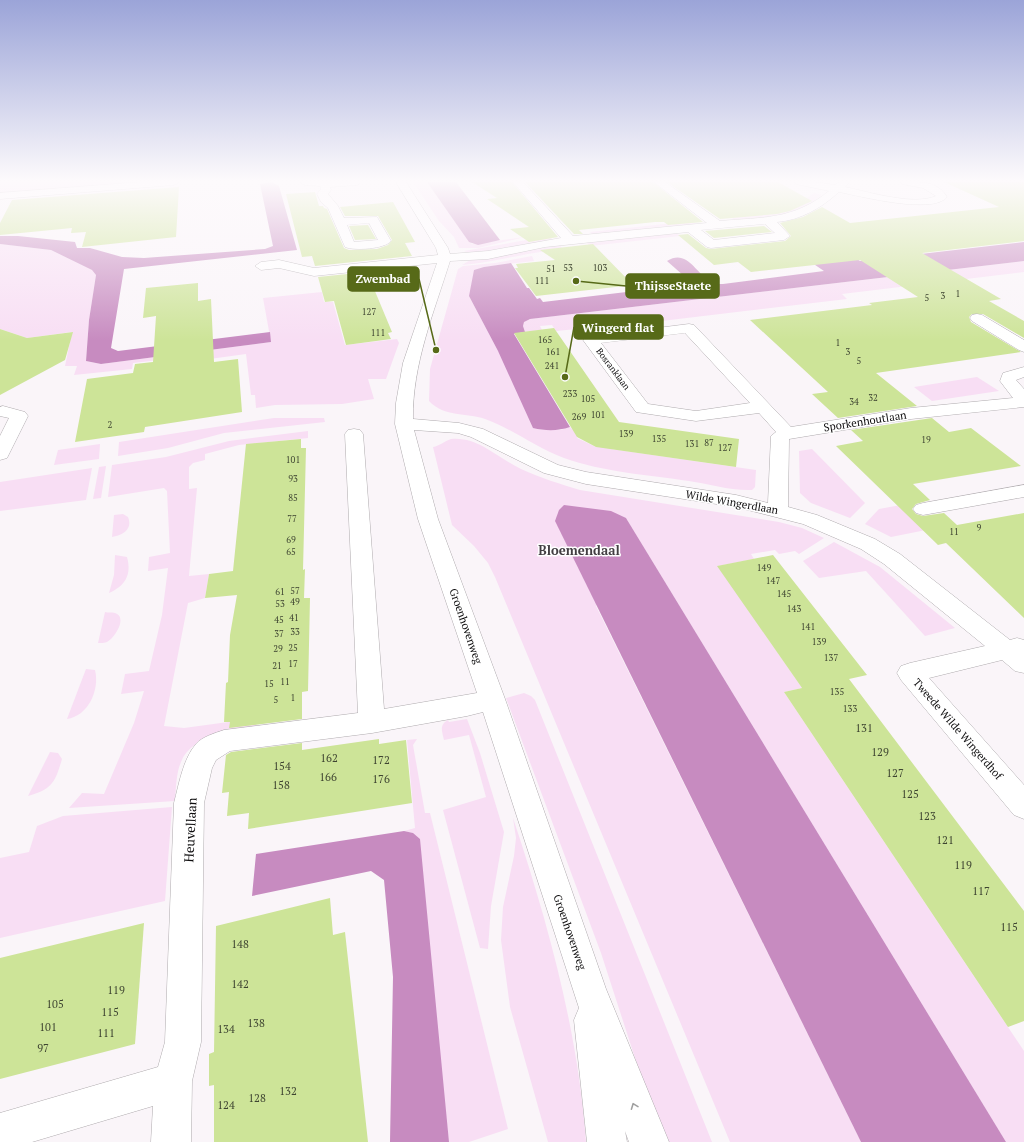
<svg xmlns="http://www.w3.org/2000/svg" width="1024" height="1142" viewBox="0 0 1024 1142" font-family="'PT Serif',serif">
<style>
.green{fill:#f8def4}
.water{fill:#c78bc0}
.building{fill:#cde498}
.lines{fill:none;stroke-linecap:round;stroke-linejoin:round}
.minor-casing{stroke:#afabae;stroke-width:1}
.minor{fill:#fff;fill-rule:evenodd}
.oneway{stroke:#9f9f9f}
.labels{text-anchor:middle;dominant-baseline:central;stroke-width:3;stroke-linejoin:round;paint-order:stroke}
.number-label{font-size:9px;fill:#3e4431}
.far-street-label{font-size:9px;fill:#0f0e0f;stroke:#fff}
.street-label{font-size:11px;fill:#0f0e0f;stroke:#fff}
.near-number-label{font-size:11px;fill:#3e4431}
.quarter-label{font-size:13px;font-weight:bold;fill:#423e42;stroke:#fff}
.near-street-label{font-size:13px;fill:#0f0e0f;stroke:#fff}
.leader{fill:none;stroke:#576a18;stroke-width:1.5}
.callout-dot{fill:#576a18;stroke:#fff;stroke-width:1.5}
.callout{fill:#576a18;stroke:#576a18;stroke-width:1.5}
.callout-label{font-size:12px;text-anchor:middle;font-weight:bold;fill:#fff}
</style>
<rect width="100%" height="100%" fill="#faf5f9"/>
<g class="green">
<polygon points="0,182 157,182 0,195"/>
<polygon points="413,182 427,182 472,244 525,237 478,248 459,248 454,237 439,221"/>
<polygon points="814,193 822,195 801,210 781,216 736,221 732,218 791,209"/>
<polygon points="692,221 696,224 593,235 590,232"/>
<polygon points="676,233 680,236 590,246 586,242"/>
<path d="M549,236L553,240C533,242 478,258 464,251Z"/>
<polygon points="0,244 51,250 92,270 96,275 89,320 86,361 101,364 271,342 263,298 322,292 324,302 333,302 345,345 397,339 399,343 386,379 368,379 374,399 342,404 275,405 256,408 255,395 251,395 246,354 195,361 194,356 133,363 132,369 74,375 77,366 65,366 72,332 27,338 0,329"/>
<path d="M560,245L563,249C529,252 496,262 462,265L472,259Z"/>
<path d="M532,256L534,261L484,267L469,296L498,351L560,430L570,427L572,429H578L577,438L596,447L608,445L611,449L756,470L755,487L752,490C731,491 709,484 689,481C648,475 603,472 564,458C536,448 513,429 485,419C466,412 445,418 429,401L430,369L458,269L463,266L495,263Z"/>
<polygon points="1024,261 1024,272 842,294 847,299 578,331 577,329 556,331 552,325 540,326 542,330 525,332 523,326 524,321 530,319"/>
<polygon points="977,377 999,391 932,401 914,387"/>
<polygon points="274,418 324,418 325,422 224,433 168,448 118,456 119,442"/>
<path d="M308,431V438L239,445L205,454V460L193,463L189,467V489L197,488L189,576L209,574L205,598L188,603L164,726L184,728L257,718L256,728C232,733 192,734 181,762C176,773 176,789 175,801L69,808L82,793L104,794L134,723L144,691L121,694L125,674L149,671L162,615L168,568L148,571L149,557L170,553L167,491L164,488L108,497L112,465L166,457L229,441Z"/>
<path d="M451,439C478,436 499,459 521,469C541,478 560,484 580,490L779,522L802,528L824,538L799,554L795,551L779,554L775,550L751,554L754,559L718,566L802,688L784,692L1024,1051V1142H1006L626,518L596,606L861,1142H730L495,577L488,563L474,546L452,525L433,447C440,446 444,441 451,439Z"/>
<polygon points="100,444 99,459 54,465 58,450"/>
<polygon points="812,449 865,503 850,518 811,503 800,493 799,451"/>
<polygon points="106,466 101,498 93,499 99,467"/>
<polygon points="92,468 86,500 0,511 0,482"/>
<polygon points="906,504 931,529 891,537 865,524 879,509"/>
<path d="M123,514L128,517C133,529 123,535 112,537L114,515Z"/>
<polygon points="834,542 880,567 955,628 925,636 866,571 819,578 803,561"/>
<path d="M115,555L127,557C132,575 125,586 109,593L114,575Z"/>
<path d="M105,612C108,613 112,612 115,613C128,617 115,638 107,642C105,643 101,643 98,643Z"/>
<path d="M86,669L95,670C100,690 88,716 67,719Z"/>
<polygon points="524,693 531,696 535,700 712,1142 665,1142 635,1058 601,953 506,698"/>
<path d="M467,719L480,753L504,832L491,906L488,949L480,948L443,810L486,797L469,735L444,740C442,731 439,725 448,720L449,722Z"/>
<polygon points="417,739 413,745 425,813 430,813 508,1129 469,1142 449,1142 413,833 404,831 415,828 407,740"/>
<path d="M50,752L58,753L62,759C55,783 52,789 28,796Z"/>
<polygon points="172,807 165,901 0,938 0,858 29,852 37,826 63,816"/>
<path d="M513,818C548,923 578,1031 586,1142H548L510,1007L501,940L503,907L514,856L516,838Z"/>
</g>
<g class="water">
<polygon points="272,182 279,186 297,250 124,269 111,348 118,351 270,332 271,342 101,364 86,361 89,320 96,275 92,270 51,250 0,244 0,236 18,236 75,242 77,248 90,248 122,257 144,258 265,249 273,246 260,184"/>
<polygon points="427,182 456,182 500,240 478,245 469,242"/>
<path d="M1024,242V261L530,319L524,322L523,326L525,332L514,334L570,427C558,431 546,431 533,428L498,351L469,296L474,270L484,267L511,263L527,288H529L537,299L540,298L543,302L693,284L667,261C686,249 695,271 708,280C712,284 718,284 723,284L824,271L796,252L844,251L860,261Z"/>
<polygon points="564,505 611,511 626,518 1006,1142 861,1142 555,521 559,510"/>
<polygon points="404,831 413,833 420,839 449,1142 390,1142 393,977 384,880 371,871 252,896 256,854"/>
</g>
<g class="building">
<polygon points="472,182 512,182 558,237 529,242 510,229 529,227 487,199 497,198"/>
<polygon points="525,182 653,182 703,222 668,225 664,222 655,222 579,230 583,234 574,234"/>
<polygon points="667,182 778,182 812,201 790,211 777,214 720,219"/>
<polygon points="944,182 1024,182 1024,241 922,253 1001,299 989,301 1024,321 1024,338 983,314 972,314 969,317 971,322 1021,352 876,373 917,406 838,418 812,394 828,392 750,320 872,305 869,303 918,297 860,260 751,272 738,262 714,265 678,235 688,234 706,248 711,249 785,241 791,236 780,223 803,217 822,207 850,223 999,207"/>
<polygon points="179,187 176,237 82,247 86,232 71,233 72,228 0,235 0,223 12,200"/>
<polygon points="315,192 319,206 323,206 324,208 327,209 344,248 349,250 377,249 388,245 392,240 378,216 345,216 340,207 393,202 415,242 405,243 412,256 315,266 312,256 302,257 286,194"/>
<polygon points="368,225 376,239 355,240 349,226"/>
<polygon points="764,226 772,232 714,238 705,231"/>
<polygon points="593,244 633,285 536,296 515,268 518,268 516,264 555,260 540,250"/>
<polygon points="367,272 392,332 388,333 391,339 346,345 334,301 325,302 318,277"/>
<polygon points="198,283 198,301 211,299 214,362 238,359 242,412 145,427 144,432 75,442 87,379 133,373 135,364 153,362 156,316 143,318 146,288"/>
<polygon points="554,328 619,422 739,439 736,467 596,447 577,437 514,333"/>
<polygon points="0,329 27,338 73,332 65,360 0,395"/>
<polygon points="932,418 949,432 971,428 1021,466 913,484 930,500 916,504 912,509 916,514 923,516 944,513 957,525 1024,513 1024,618 946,543 938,545 836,446 863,441 851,430"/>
<polygon points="301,439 301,448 306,448 303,570 305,569 304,598 310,598 308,691 302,692 302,719 229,728 230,722 224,722 226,683 228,682 230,635 237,595 205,598 209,574 233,571 246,444"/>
<polygon points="773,555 867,675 849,679 1024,911 1024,1021 1008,1027 784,692 802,688 717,566"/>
<polygon points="379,739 379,744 406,740 412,803 248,829 249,813 227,816 229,792 222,793 226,755 231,752 302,743 302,750"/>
<polygon points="330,898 333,935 345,932 368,1142 214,1142 214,1085 209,1086 209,1054 214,1052 216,926"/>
<polygon points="144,923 135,1044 0,1079 0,958"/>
</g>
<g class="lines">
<g class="minor-casing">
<g id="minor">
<polygon points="141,182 179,182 174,185 0,199 0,193"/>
<path d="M300,182H362L357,185L330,187L331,190L328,194L338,206L344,218L377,217L391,241C385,249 354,251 345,247L328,208L321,202L317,194L321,189L320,186L305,185ZM369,223L378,240L354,242L347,225Z"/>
<path d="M396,182H406L448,248L450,254L488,251L561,238L513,182H523L573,236L707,223L654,182H665L720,221C764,217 793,220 829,191L796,184L795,182H814L835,185L839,182H850L845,187C869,192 914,206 936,196L923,188L902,184L901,182C919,182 937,180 947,197C933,215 860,196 839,192C821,208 801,220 777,222L790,236L784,240L711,248L707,247L688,232L545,247L488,259L450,261C434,312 412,365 413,419L459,423L483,429L558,465L586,472L736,495L768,503L771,436L776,432L759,413L696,421L636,412L583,340L586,337L689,324L694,325L791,427L911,408L1013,398L1000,381L1003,373L1024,367V377L1016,380L1024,389V407L911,419L789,439L788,507L817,515L875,539L900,554L1010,640L1017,638L1024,640V673L1015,671L1002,660L929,678L1024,785V819L1014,815L901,680L897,673L901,666L910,663L985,646L884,564L861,549L803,524L736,507L586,484L544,473L471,437L458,433L414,430L438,519L505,699L606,989L669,1142H629L625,1131L627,1142H587L574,1020L579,1008L483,712L467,716L372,733L230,751L216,760L212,768L204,803L201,1042L192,1081L191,1142H151L153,1106L32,1142H0V1113L158,1067L165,1042L174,803C179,784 183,759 196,744C202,737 215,733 224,730L358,713L345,434L348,430L354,429L360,430L363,434L384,709L477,693L418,519L395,424L396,403L403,363L437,263L314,276L279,268L261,270L255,266L261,262L279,260L314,268L438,255L436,248ZM765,224L775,233L714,240L701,230ZM685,333L750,403L696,411L648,404L601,343Z"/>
<polygon points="977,314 982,315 1024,340 1024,352 1019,350 972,321 970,318 972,315"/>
<polygon points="3,406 25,412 28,416 7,458 0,460 0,436 9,418 0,416 0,407"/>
<polygon points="1024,485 1024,497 923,515 916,513 913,509 916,505 923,503"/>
</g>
</g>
<use href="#minor" class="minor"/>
</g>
<defs><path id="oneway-chevron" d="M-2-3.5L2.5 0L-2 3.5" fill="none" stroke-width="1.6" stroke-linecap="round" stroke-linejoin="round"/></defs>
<use class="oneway" href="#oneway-chevron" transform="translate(634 1106) rotate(-111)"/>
<linearGradient id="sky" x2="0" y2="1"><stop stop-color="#9ba4d8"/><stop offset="0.53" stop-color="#fdfafc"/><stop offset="1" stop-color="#fdfafc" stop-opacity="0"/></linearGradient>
<rect width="1024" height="341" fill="url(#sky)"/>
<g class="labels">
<g class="number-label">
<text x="568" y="268">53</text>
<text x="600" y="268">103</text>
<text x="551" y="269">51</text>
<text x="542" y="281">111</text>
<text x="958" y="294">1</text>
<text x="943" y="296">3</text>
<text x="927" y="298">5</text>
<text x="369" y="312">127</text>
<text x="378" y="333">111</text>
<text x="545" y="340">165</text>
<text x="838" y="343">1</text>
<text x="553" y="352">161</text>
<text x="848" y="352">3</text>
<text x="859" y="361">5</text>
<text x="552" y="366">241</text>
<text x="570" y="394">233</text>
<text x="873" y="398">32</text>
<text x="588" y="399">105</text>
<text x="854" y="402">34</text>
<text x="598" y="415">101</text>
<text x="579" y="417">269</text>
<text x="110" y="425">2</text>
<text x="626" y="434">139</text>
<text x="659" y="439">135</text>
<text x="926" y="440">19</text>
<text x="709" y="443">87</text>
<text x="692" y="444">131</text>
<text x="725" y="448">127</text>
<text x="293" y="460">101</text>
<text x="293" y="479">93</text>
<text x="293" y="498">85</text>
<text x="292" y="519">77</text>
<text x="979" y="528">9</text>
<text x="954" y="532">11</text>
<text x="291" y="540">69</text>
<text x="291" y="552">65</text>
<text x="764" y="568">149</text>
<text x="773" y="581">147</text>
<text x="295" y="591">57</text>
<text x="280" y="592">61</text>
<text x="784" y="594">145</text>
<text x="295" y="602">49</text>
<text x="280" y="604">53</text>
<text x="794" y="609">143</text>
<text x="294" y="618">41</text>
<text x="279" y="620">45</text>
<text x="808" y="627">141</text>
<text x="295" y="632">33</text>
<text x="279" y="634">37</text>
<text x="819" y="642">139</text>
<text x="293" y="648">25</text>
<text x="278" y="649">29</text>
<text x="831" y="658">137</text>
<text x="293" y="664">17</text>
<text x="277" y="666">21</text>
<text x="285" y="682">11</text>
<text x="269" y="684">15</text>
<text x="837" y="692">135</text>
<text x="293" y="698">1</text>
<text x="276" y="700">5</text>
<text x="850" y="709">133</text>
</g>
<g class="far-street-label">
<text transform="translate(613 369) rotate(53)">Bosranklaan</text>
</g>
<g class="street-label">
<text transform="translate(865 421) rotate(-9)">Sporkenhoutlaan</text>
<text transform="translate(732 502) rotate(10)">Wilde Wingerdlaan</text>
<text transform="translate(466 626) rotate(71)">Groenhovenweg</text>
<text transform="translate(958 729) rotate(49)">Tweede Wilde Wingerdhof</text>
<text transform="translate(570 932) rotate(71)">Groenhovenweg</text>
</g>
<g class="near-number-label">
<text x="864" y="728">131</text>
<text x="880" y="752">129</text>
<text x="329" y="758">162</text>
<text x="381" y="760">172</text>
<text x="282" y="766">154</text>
<text x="895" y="773">127</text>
<text x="328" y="777">166</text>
<text x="381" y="779">176</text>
<text x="281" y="785">158</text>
<text x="910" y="794">125</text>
<text x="927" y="816">123</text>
<text x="945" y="840">121</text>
<text x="963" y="865">119</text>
<text x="981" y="891">117</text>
<text x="1009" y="927">115</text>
<text x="240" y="944">148</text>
<text x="240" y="984">142</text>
<text x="116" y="990">119</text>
<text x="55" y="1004">105</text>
<text x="110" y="1012">115</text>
<text x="256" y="1023">138</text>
<text x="48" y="1027">101</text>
<text x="226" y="1029">134</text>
<text x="106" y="1033">111</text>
<text x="43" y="1048">97</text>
<text x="288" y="1091">132</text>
<text x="257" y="1098">128</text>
<text x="226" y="1105">124</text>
</g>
<g class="quarter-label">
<text x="579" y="550">Bloemendaal</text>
</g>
<g class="near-street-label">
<text transform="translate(190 830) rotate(-87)">Heuvellaan</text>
</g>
</g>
<path class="leader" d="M436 350L419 279M576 281L626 286M565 377L574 327"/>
<g class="callout-dot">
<circle cx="436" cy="350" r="4"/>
<circle cx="576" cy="281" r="4"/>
<circle cx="565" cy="377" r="4"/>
</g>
<g class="callout">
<rect x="348" y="267" width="71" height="24" rx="4"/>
<rect x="626" y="274" width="93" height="24" rx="4"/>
<rect x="574" y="315" width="89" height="24" rx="4"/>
</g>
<g class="callout-label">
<text x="383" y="283">Zwembad</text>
<text x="673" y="290">ThijsseStaete</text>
<text x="618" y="332">Wingerd flat</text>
</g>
</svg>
